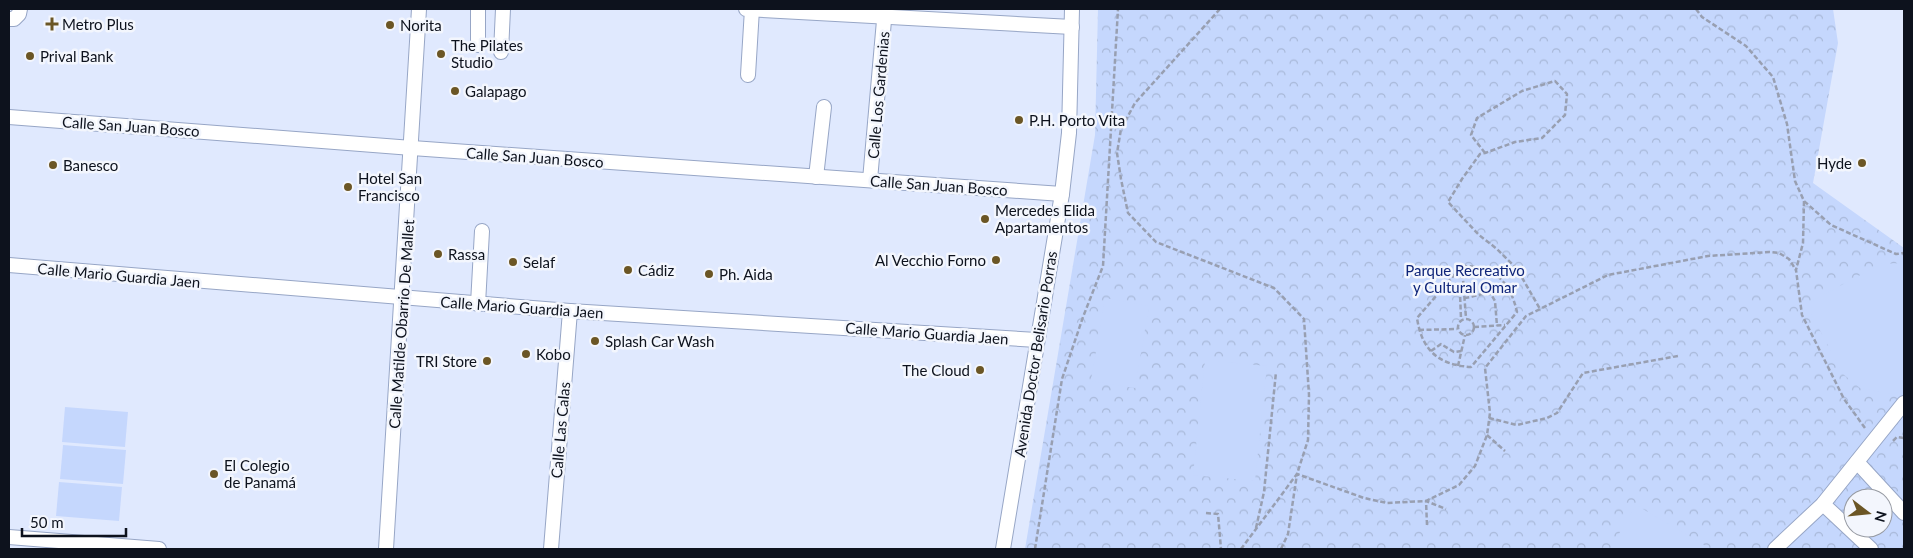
<svg xmlns="http://www.w3.org/2000/svg" width="1913" height="558" viewBox="0 0 1913 558" font-family="Lato,sans-serif">
<style>
.park{fill:url(#park-crowns);fill-rule:evenodd}
.pitch{fill:#c5d7fd}
.lines{fill:none;stroke-linecap:round;stroke-linejoin:round}
.minor-casing{stroke:#97a6c6;stroke-width:16}
.path{stroke:#989fb1;stroke-width:2.5;stroke-dasharray:5 2.5;stroke-linecap:butt}
.minor{stroke:#fff;stroke-width:14}
.poi-dot{fill:#6b5625;stroke:#f3f6fd;stroke-width:2}
.labels{text-anchor:middle;dominant-baseline:central;stroke-width:5;stroke-linejoin:round;paint-order:stroke}
.poi-label{font-size:15px;fill:#0d121d;stroke:#f3f6fd;text-anchor:start}
.street-label{font-size:15px;fill:#0d121d;stroke:#f3f6fd}
.park-label{font-size:15px;fill:#0e2479;stroke:#f3f6fd}
</style>
<defs>
<pattern id="park-crowns" width="20" height="18" patternUnits="userSpaceOnUse" patternTransform="scale(1.25)"><rect width="20" height="18" fill="#c5d7fd"/><path d="M2 6a3 3 0 1 1 6 0M12 15a3 3 0 1 1 6 0" fill="none" stroke="#a8b8d8"/></pattern>
</defs>
<rect width="100%" height="100%" fill="#e0e9fe"/>
<path class="park" d="M1098,9H1833L1838,43L1813,183L1904,248V549H1025L1095,135ZM1853,498H1883V528H1853Z"/>
<g class="pitch">
<polygon points="1904,263 1904,392 1889,394 1860,388 1843,374 1806,304 1881,264"/>
<polygon points="1105,298 1149,306 1135,388 1091,381"/>
<polygon points="1205,360 1267,366 1255,481 1193,475"/>
<polygon points="65,407 128,412 125,447 62,442"/>
<polygon points="63,445 126,450 123,484 60,479"/>
<polygon points="59,482 122,487 119,521 56,516"/>
<polygon points="1636,505 1706,546 1704,549 1610,549"/>
</g>
<g class="lines">
<g class="minor-casing">
<g id="minor">
<polyline points="746,9 1072,27"/>
<polyline points="9,19 14,19 19,14 20,9"/>
<polyline points="478,45 478,9"/>
<polyline points="501,52 503,9"/>
<polyline points="748,75 752,9"/>
<polyline points="9,117 412,148 1062,194"/>
<polyline points="816,177 824,107"/>
<polyline points="870,180 885,9"/>
<polyline points="9,265 570,311 1037,340"/>
<polyline points="478,304 482,231"/>
<polyline points="1857,462 1904,513"/>
<polyline points="1823,504 1871,549"/>
<polyline points="9,537 159,549"/>
<polyline points="386,549 419,9"/>
<polyline points="551,549 570,311"/>
<polyline points="1003,549 1062,194 1069,133 1072,9"/>
<polyline points="1775,549 1823,504 1904,403"/>
</g>
</g>
<g class="path">
<polyline points="1220,9 1135,103 1121,129 1117,153 1121,179 1128,213 1156,242 1274,288 1304,319 1309,395 1308,440 1297,474 1241,549"/>
<polyline points="1696,9 1702,17 1746,46 1773,77 1787,124 1795,181 1804,201 1831,225 1896,254 1904,253"/>
<polyline points="1485,153 1471,135 1477,118 1522,91 1555,81 1567,94 1565,115 1542,138 1515,142 1485,153 1480,154 1462,179 1448,202 1479,235 1497,249 1517,269 1540,309"/>
<polyline points="1804,201 1803,243 1796,270 1802,315 1844,399 1865,428"/>
<path d="M1462,266C1494,266 1510,281 1517,312L1471,367C1439,365 1422,351 1417,318Z"/>
<polyline points="1462,266 1466,318"/>
<polyline points="1444,289 1456,288 1460,293 1461,319"/>
<path d="M1464,298C1474,297 1481,293 1491,294L1495,301L1497,326"/>
<circle cx="1466" cy="327" r="8"/>
<polyline points="1474,327 1505,325"/>
<polyline points="1419,330 1457,329"/>
<polyline points="1431,351 1441,344 1454,352 1462,351"/>
<polyline points="1458,366 1465,335"/>
<polyline points="1489,418 1517,425 1547,418 1557,413 1583,373 1678,356"/>
<polyline points="1487,435 1505,451"/>
<polyline points="1893,441 1897,437 1904,438"/>
<polyline points="1206,513 1218,514 1221,549"/>
<polyline points="1427,525 1426,501 1446,509"/>
<polyline points="1256,528 1264,492 1276,372"/>
<polyline points="1035,549 1062,379 1083,317 1103,266 1118,9"/>
<polyline points="1281,549 1288,534 1297,474 1364,498 1387,503 1426,501 1459,485 1475,466 1487,435 1490,413 1485,368 1526,316 1608,275 1708,256 1769,252 1779,253 1789,259 1796,270"/>
</g>
<use href="#minor" class="minor"/>
</g>
<g class="poi-dot">
<path d="M49.5 16.5h5v5h5v5h-5v5h-5v-5h-5v-5h5z"/>
<circle cx="390" cy="25" r="5"/>
<circle cx="441" cy="54" r="5"/>
<circle cx="30" cy="56" r="5"/>
<circle cx="455" cy="91" r="5"/>
<circle cx="1019" cy="120" r="5"/>
<circle cx="1862" cy="163" r="5"/>
<circle cx="53" cy="165" r="5"/>
<circle cx="348" cy="187" r="5"/>
<circle cx="985" cy="219" r="5"/>
<circle cx="438" cy="254" r="5"/>
<circle cx="996" cy="260" r="5"/>
<circle cx="513" cy="262" r="5"/>
<circle cx="628" cy="270" r="5"/>
<circle cx="709" cy="274" r="5"/>
<circle cx="595" cy="341" r="5"/>
<circle cx="526" cy="354" r="5"/>
<circle cx="487" cy="361" r="5"/>
<circle cx="980" cy="370" r="5"/>
<circle cx="214" cy="474" r="5"/>
</g>
<g class="labels">
<g class="poi-label">
<text x="62" y="24">Metro Plus</text>
<text x="400" y="25">Norita</text>
<text x="451" y="45">The Pilates<tspan x="451" dy="17">Studio</tspan></text>
<text x="40" y="56">Prival Bank</text>
<text x="465" y="91">Galapago</text>
<text x="1029" y="120">P.H. Porto Vita</text>
<text x="1852" y="163" text-anchor="end">Hyde</text>
<text x="63" y="165">Banesco</text>
<text x="358" y="178">Hotel San<tspan x="358" dy="17">Francisco</tspan></text>
<text x="995" y="210">Mercedes Elida<tspan x="995" dy="17">Apartamentos</tspan></text>
<text x="448" y="254">Rassa</text>
<text x="986" y="260" text-anchor="end">Al Vecchio Forno</text>
<text x="523" y="262">Selaf</text>
<text x="638" y="270">Cádiz</text>
<text x="719" y="274">Ph. Aida</text>
<text x="605" y="341">Splash Car Wash</text>
<text x="536" y="354">Kobo</text>
<text x="477" y="361" text-anchor="end">TRI Store</text>
<text x="970" y="370" text-anchor="end">The Cloud</text>
<text x="224" y="465">El Colegio<tspan x="224" dy="17">de Panamá</tspan></text>
</g>
<g class="street-label">
<text transform="translate(878 95) rotate(-85)">Calle Los Gardenias</text>
<text transform="translate(131 126) rotate(4)">Calle San Juan Bosco</text>
<text transform="translate(535 157) rotate(4)">Calle San Juan Bosco</text>
<text transform="translate(939 185) rotate(4)">Calle San Juan Bosco</text>
<text transform="translate(119 275) rotate(5)">Calle Mario Guardia Jaen</text>
<text transform="translate(522 307) rotate(4)">Calle Mario Guardia Jaen</text>
<text transform="translate(401 324) rotate(-86)">Calle Matilde Obarrio De Mallet</text>
<text transform="translate(927 333) rotate(4)">Calle Mario Guardia Jaen</text>
<text transform="translate(1035 354) rotate(-81)">Avenida Doctor Belisario Porras</text>
<text transform="translate(560 430) rotate(-85)">Calle Las Calas</text>
</g>
<g class="park-label">
<text x="1465" y="270">Parque Recreativo<tspan x="1465" dy="17">y Cultural Omar</tspan></text>
</g>
</g>
<rect width="1913" height="558" fill="none" stroke="#0d121d" stroke-width="20"/>
<g transform="translate(1868 513) rotate(106)"><circle r="24" fill="#f3f6fd" stroke="#979ba3"/>
<path d="M0-4L9 19L0 12L-9 19Z" fill="#6b5625"/>
<text y="-8" font-size="14" font-weight="bold" text-anchor="middle" fill="#0d121d">N</text>
</g>
<path d="M22 528v8h104v-8" fill="none" stroke="#0d121d" stroke-width="2.5"/>
<text x="30" y="528" font-size="15" fill="#0d121d" stroke="#f3f6fd" stroke-width="4" paint-order="stroke">50 m</text>
</svg>
